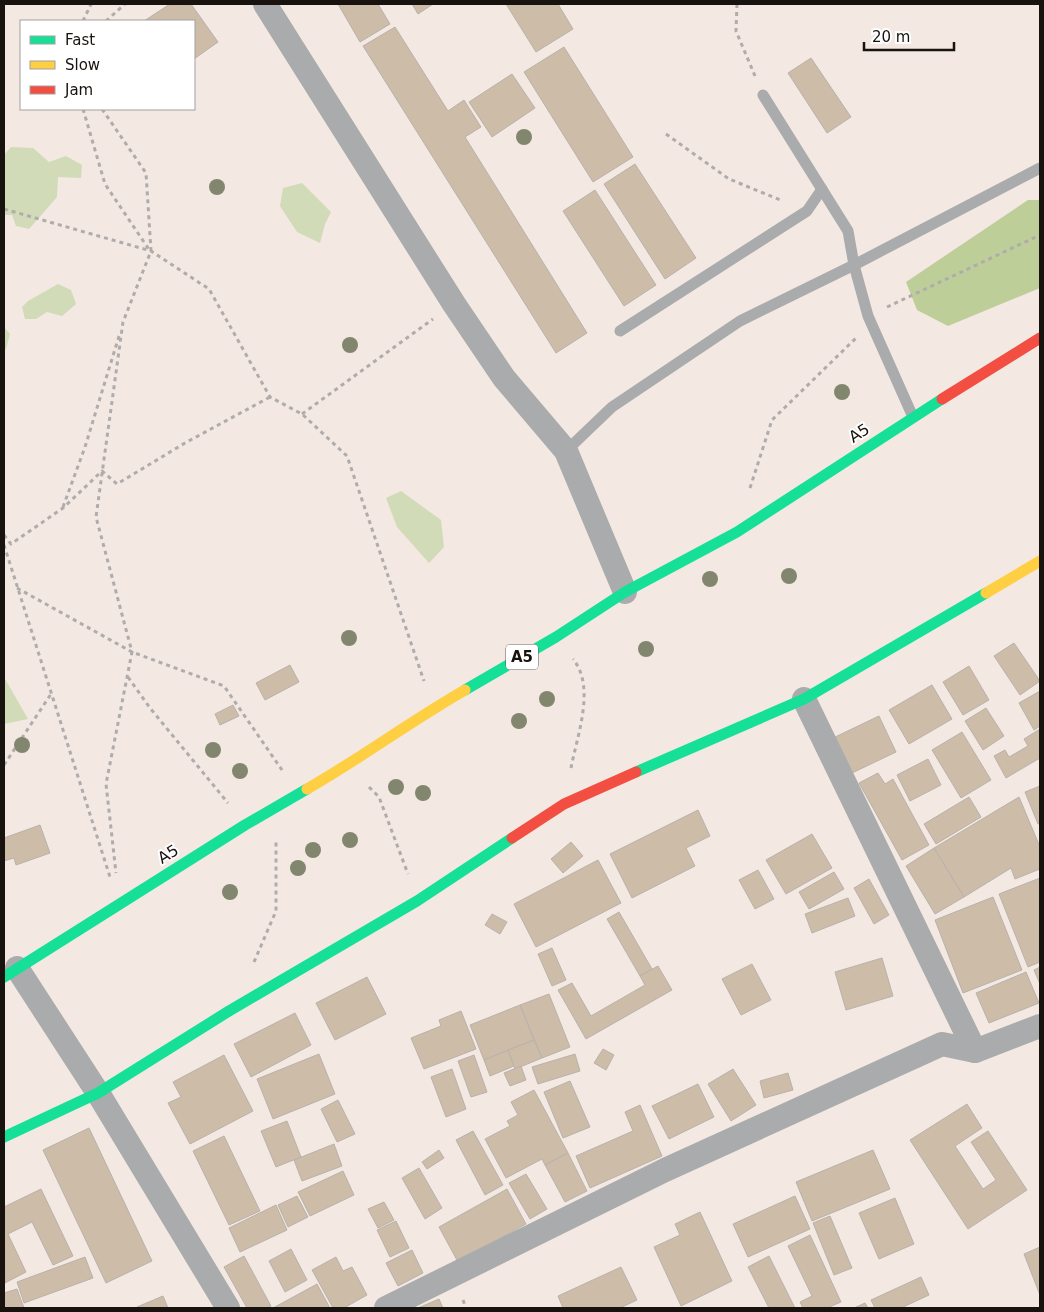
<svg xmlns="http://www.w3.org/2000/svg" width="1044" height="1312" viewBox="0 0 1044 1312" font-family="'DejaVu Sans',sans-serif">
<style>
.green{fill:#d1dbb8}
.forest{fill:#bece98}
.building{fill:#ccbca8;stroke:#b9b2ac}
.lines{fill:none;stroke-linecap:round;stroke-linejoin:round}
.path{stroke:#b0acab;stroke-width:3;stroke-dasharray:4 4;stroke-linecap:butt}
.lane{stroke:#aaabac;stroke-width:11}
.street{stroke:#aaabac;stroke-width:24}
.fast{stroke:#16e098;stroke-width:11}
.slow{stroke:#ffcf43;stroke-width:11}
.jam{stroke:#f24e42;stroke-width:11}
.tree{fill:#83866e}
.labels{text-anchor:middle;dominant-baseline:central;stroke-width:4;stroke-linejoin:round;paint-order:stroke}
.shield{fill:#fff;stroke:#5e5a57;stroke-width:1}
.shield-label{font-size:15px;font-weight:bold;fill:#19130f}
.street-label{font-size:16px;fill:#19130f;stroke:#fff}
</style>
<rect width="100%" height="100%" fill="#f3e8e2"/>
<g class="green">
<polygon points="11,147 33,148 49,162 66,156 82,165 81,178 58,177 57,197 29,229 16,226 12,215 4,215 4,155"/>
<polygon points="302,183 331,212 325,224 320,243 297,232 280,206 283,188"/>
<polygon points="58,284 71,290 76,304 62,316 47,312 36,319 25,319 22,307 28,301"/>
<polygon points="4,327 10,334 6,349 4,350"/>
<polygon points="401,491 441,520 444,547 429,563 397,527 386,498"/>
<polygon points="4,677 28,719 4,724"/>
</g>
<polygon class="forest" points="1028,200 1040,200 1040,288 948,326 917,310 906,282"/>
<g class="building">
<polygon points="170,4 191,4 218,42 194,59 194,21 144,21"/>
<polygon points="338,4 378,4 390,24 360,42"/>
<polygon points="412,4 433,4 418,14"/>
<polygon points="506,4 558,4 573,29 536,52"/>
<polygon points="395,27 448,111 464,100 481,127 465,137 587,333 556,353 363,46"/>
<polygon points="564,47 633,157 593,182 524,72"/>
<polygon points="811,58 851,117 827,133 788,73"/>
<polygon points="512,74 535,108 492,137 469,102"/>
<polygon points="635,164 696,258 665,279 604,184"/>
<polygon points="595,190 656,285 624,306 563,211"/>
<polygon points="1014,643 1040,681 1020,695 994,656"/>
<polygon points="290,665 299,682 265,700 256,683"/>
<polygon points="969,666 989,700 963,715 943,682"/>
<polygon points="932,685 952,719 909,744 889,710"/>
<polygon points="1040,691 1040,726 1034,730 1019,703"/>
<polygon points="233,705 239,716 220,725 215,714"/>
<polygon points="986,708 1004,736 983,750 965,721"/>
<polygon points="879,716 896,752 850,774 833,738"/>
<polygon points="1040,729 1040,758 1006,778 994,756 1005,750 1009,757 1028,746 1024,739"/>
<polygon points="962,732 991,780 961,798 932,750"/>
<polygon points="928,759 941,785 910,801 897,775"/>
<polygon points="878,773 885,784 893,779 929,845 902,860 859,783"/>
<polygon points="1040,786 1040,823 1038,824 1025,792"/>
<polygon points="969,797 981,817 936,844 924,824"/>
<polygon points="1019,797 1040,847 1040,869 1015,879 1011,868 964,897 934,848"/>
<polygon points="698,810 710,836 686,848 695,866 632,898 610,854"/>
<polygon points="40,825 50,853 16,865 14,858 4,861 4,838"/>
<polygon points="812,834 832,868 786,894 766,860"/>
<polygon points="571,842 583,856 563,873 551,859"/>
<polygon points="934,848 964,897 935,914 906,866"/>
<polygon points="598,860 621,903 536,947 514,904"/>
<polygon points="758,870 774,899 755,909 739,880"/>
<polygon points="834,872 844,889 809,909 799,892"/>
<polygon points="1040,878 1040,962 1028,967 999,894"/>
<polygon points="869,879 889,915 874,924 854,888"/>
<polygon points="993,897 1022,970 963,993 935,920"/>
<polygon points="848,898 855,916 812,933 805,914"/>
<polygon points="619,912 652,969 640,976 607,919"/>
<polygon points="492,914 507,922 500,934 485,925"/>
<polygon points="552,948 566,980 552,986 538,954"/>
<polygon points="882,958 893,996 846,1010 835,972"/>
<polygon points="752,964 771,1000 741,1015 722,979"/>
<polygon points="658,966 672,990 586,1039 558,990 572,983 591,1016 645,985 640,976"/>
<polygon points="1040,967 1040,984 1034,970"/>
<polygon points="1026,972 1039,1003 989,1023 976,993"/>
<polygon points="367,977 386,1014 335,1040 316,1003"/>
<polygon points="549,994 570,1047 542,1058 520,1005"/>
<polygon points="520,1005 534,1040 484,1060 470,1025"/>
<polygon points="461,1011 476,1049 424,1069 411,1038 441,1026 439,1020"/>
<polygon points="295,1013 311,1045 251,1077 234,1044"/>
<polygon points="534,1040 542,1058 515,1069 508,1050"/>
<polygon points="603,1049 614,1055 606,1070 594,1063"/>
<polygon points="508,1050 514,1066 490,1076 484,1060"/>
<polygon points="319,1054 335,1094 273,1119 257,1079"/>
<polygon points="575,1054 580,1071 538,1084 532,1067"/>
<polygon points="224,1055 253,1111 190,1144 168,1103 181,1097 173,1082"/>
<polygon points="474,1055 487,1092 471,1097 458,1061"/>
<polygon points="521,1066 526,1080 510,1086 504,1073"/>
<polygon points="452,1069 466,1109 446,1117 431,1077"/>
<polygon points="733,1069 756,1105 731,1121 708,1084"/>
<polygon points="788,1073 793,1090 764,1098 760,1081"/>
<polygon points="570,1081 590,1127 563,1138 544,1092"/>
<polygon points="698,1084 714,1117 669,1139 652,1106"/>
<polygon points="534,1090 568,1153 545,1165 542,1159 506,1178 485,1139 510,1126 507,1121 518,1115 511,1102"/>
<polygon points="338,1100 355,1134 337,1142 321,1109"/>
<polygon points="967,1104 982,1128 955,1146 983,1189 996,1180 971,1142 988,1131 1027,1190 968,1229 910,1140"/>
<polygon points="640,1105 662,1156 590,1188 576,1156 633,1131 625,1112"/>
<polygon points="287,1121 301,1157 276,1167 261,1131"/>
<polygon points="89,1128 152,1261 106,1283 43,1150"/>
<polygon points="473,1131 503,1185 485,1195 456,1140"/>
<polygon points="224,1136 260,1211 229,1225 193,1151"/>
<polygon points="334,1144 342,1166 302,1181 294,1160"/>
<polygon points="439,1150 444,1158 427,1169 422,1162"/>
<polygon points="873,1150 890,1189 812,1221 796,1182"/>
<polygon points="568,1153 587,1191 565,1202 545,1165"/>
<polygon points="419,1168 442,1208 425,1219 402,1178"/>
<polygon points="343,1171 354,1195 310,1216 298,1192"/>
<polygon points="526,1174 547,1209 530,1219 509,1183"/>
<polygon points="41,1189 73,1256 53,1265 32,1222 8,1234 26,1272 5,1283 4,1207"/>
<polygon points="507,1189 526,1224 458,1262 439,1227"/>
<polygon points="297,1196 308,1217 288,1227 278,1205"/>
<polygon points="795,1196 810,1229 748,1257 733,1224"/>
<polygon points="895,1198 914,1244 879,1259 859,1213"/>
<polygon points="384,1202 394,1220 378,1228 368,1209"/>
<polygon points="276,1205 287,1230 240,1252 229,1228"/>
<polygon points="700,1212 732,1281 681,1306 654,1247 680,1235 675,1224"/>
<polygon points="830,1216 852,1268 834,1275 813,1223"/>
<polygon points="396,1221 409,1248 390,1257 377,1230"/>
<polygon points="810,1235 841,1302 827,1308 803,1308 800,1302 812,1296 788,1246"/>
<polygon points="1040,1247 1040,1295 1024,1254"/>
<polygon points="291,1249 307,1280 285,1292 269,1261"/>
<polygon points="412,1250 423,1273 398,1286 386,1263"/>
<polygon points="244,1256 271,1306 267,1308 247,1308 224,1267"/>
<polygon points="769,1256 795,1308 769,1308 748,1267"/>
<polygon points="85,1257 93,1278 24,1303 17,1282"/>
<polygon points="336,1257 343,1271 352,1267 367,1295 344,1308 333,1308 312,1270"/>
<polygon points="621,1267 637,1300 620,1308 563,1308 558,1296"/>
<polygon points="921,1277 929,1295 901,1308 875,1308 871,1300"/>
<polygon points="317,1284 330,1308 273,1308"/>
<polygon points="17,1289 24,1308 4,1308 4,1293"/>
<polygon points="163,1296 168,1308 138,1308 137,1307"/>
<polygon points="439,1299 443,1308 418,1308"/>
<polygon points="865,1303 868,1308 854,1308"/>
</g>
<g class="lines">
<g class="path">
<polyline points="737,4 736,31 755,76"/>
<polyline points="83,21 91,4"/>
<polyline points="106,21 125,4"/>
<polyline points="83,109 105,184 150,251"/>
<polyline points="102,109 146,173 151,251 123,322 96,517 132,652 106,784 116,873"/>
<polyline points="666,134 729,179 783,201"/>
<polyline points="4,209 151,251 209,289 270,397 302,414 347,456 424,681"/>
<polyline points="887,307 1040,235"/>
<polyline points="302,414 433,319"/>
<polyline points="750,488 772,420 856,338"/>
<polyline points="63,507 85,447 120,333"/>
<polyline points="4,535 11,544 63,508 102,471 117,484 185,443 270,397"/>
<polyline points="4,545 110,877"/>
<polyline points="17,588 132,652 224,686 282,770"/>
<polyline points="128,677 150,708 228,803"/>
<polyline points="4,765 51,694"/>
<path d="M571,768C577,736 596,687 573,659"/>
<polyline points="369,787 379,797 408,874"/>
<polyline points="254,962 276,911 276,841"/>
<polyline points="463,1300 466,1308"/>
</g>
<g class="lane">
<polyline points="763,95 848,231 854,265 868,316 913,417"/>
<polyline points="620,331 807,211 822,189"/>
<polyline points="566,451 612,407 740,321 854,265 1040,168"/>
</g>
<g class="street">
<polyline points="265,4 454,304 504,378 566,451 625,592"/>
<polyline points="804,699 975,1051"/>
<polyline points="17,968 98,1093 228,1308"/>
<polyline points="386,1308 665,1170 942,1044 975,1051 1040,1026"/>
</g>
<g class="fast">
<polyline points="465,690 556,637 625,592 737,532 942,399"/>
<polyline points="636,772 804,699 986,593"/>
<polyline points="4,977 245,825 307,789"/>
<polyline points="4,1137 98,1093 229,1011 417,901 512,838"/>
</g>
<g class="slow">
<polyline points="986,593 1040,561"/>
<path d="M307,789C361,758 411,721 465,690"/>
</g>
<g class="jam">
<polyline points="942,399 1040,338"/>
<polyline points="512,838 564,804 636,772"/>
</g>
</g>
<g class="tree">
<circle cx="524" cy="137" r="8"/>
<circle cx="217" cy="187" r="8"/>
<circle cx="350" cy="345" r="8"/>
<circle cx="842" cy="392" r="8"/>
<circle cx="789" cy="576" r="8"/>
<circle cx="710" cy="579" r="8"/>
<circle cx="349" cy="638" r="8"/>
<circle cx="646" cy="649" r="8"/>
<circle cx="547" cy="699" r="8"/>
<circle cx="519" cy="721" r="8"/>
<circle cx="22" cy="745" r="8"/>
<circle cx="213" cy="750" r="8"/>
<circle cx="240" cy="771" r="8"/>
<circle cx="396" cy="787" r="8"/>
<circle cx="423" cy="793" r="8"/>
<circle cx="350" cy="840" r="8"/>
<circle cx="313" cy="850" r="8"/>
<circle cx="298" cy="868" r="8"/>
<circle cx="230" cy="892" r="8"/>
</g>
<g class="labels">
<rect class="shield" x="506" y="644.5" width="32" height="25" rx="4"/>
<g class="shield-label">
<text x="522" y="657">A5</text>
</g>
<g class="street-label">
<text transform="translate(859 433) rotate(-33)">A5</text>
<text transform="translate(168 854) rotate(-32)">A5</text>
</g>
</g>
<rect width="1044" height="1312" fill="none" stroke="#19130f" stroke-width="10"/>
<rect x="20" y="20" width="175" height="90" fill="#ffffff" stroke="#a3a19f"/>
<rect x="30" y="36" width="25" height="8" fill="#16e098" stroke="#a3a19f"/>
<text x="65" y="45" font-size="15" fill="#19130f">Fast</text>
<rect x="30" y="61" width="25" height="8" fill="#ffcf43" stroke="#a3a19f"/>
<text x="65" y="70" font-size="15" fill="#19130f">Slow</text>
<rect x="30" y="86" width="25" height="8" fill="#f24e42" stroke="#a3a19f"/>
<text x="65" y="95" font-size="15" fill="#19130f">Jam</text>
<path d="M864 42v8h90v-8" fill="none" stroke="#19130f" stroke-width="2.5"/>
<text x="872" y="42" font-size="15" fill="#19130f" stroke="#ffffff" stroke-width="4" paint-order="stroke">20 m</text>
</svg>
